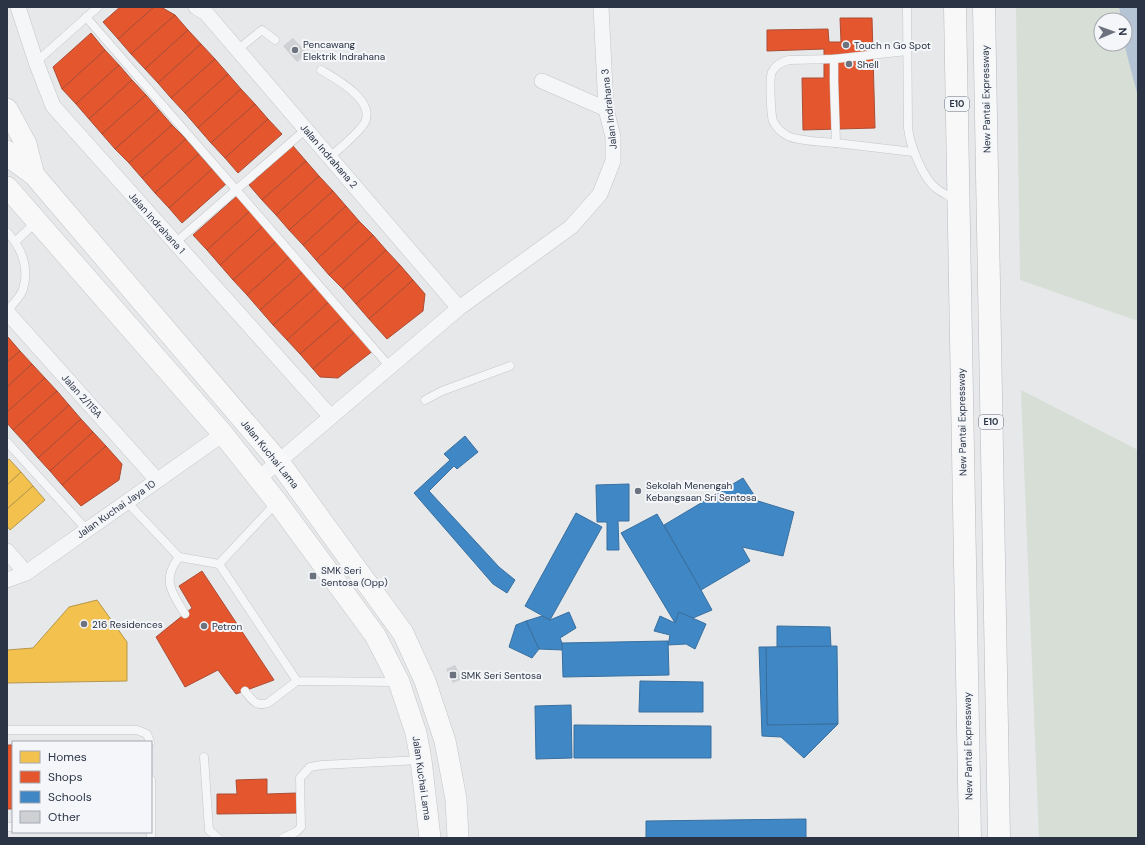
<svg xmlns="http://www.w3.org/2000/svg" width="1145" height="845" viewBox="0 0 1145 845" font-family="'DM Sans',sans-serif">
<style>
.green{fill:#d6ded6}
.water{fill:#b4c4d5}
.homes{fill:#f2c14e;stroke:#b6974b}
.shops{fill:#e4572e;stroke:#ac4c35}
.schools{fill:#3f88c5;stroke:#396f9f}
.building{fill:#ced0d3}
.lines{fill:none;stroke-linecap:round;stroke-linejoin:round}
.service-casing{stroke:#c4c6c8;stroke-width:9}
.minor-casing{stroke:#c4c6c8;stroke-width:16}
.secondary-casing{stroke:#c4c6c8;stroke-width:22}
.motorway-casing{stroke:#b8bbbf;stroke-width:23}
.service{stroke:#f5f6f7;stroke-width:8}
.minor{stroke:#f5f6f7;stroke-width:15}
.secondary{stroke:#f8f8f8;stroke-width:21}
.motorway{stroke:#f8f8f8;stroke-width:22}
.poi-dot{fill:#6c737f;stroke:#f4f6f9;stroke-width:1.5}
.labels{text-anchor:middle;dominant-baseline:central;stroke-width:4;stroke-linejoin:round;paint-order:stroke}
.shield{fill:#f4f6f9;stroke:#676e7b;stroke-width:1}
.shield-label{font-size:9px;font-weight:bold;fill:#2b3445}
.poi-label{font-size:10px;fill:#2b3445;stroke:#f4f6f9;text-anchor:start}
.street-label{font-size:10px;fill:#2b3445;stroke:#f4f6f9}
</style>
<rect width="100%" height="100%" fill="#e6e8ea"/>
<g class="green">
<polygon points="1016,7 1119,7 1121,20 1101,20 1101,44 1125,44 1138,97 1138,321 1020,280"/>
<polygon points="1021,390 1138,450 1138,838 1039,838"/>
</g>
<polygon class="water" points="1119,7 1138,7 1138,97 1125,47 1125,20 1121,20"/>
<g class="homes">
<polygon points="9,459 21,472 7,485 7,461"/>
<polygon points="21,472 33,486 7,509 7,485"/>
<polygon points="33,486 45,500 10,530 7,526 7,509"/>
<polygon points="97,600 127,642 127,681 7,683 7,650 33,648 69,607"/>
</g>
<g class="shops">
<polygon points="120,7 154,7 118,39 103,22"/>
<polygon points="154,7 161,7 175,15 131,54 118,39"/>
<polygon points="175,15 188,30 145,69 131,54"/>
<polygon points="840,18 872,18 875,128 803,130 802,78 824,78 824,49 767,51 767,30 828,29 829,42 841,42"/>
<polygon points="188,30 201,44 158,83 145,69"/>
<polygon points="91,33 105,50 62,89 53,67"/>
<polygon points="201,44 215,59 171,98 158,83"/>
<polygon points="105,50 119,65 76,104 62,89"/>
<polygon points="215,59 228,74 185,113 171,98"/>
<polygon points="119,65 132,80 89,119 76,104"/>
<polygon points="228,74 241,89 198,128 185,113"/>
<polygon points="132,80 146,95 102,134 89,119"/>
<polygon points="241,89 255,104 211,143 198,128"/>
<polygon points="146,95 159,110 115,149 102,134"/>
<polygon points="255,104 268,119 225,158 211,143"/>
<polygon points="159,110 172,125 129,163 115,149"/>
<polygon points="268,119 282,134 238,173 225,158"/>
<polygon points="172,125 186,139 142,178 129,163"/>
<polygon points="186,139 199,154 155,193 142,178"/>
<polygon points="293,146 306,161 262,200 249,185"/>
<polygon points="199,154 212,169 169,208 155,193"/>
<polygon points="306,161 319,176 276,215 262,200"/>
<polygon points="212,169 226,184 182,223 169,208"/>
<polygon points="319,176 333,191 289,230 276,215"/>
<polygon points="333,191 346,206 303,245 289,230"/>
<polygon points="237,196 250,211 207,250 193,235"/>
<polygon points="346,206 359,221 316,260 303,245"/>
<polygon points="250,211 263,226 220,265 207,250"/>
<polygon points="359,221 373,235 329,275 316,260"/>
<polygon points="263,226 277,241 233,280 220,265"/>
<polygon points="373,235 386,250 343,289 329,275"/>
<polygon points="277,241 290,256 247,295 233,280"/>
<polygon points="386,250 400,265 356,304 343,289"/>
<polygon points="290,256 304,271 260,310 247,295"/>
<polygon points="400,265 413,280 369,319 356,304"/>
<polygon points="304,271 317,286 273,325 260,310"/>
<polygon points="413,280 425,294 423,311 387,339 369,319"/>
<polygon points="317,286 330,301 287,340 273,325"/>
<polygon points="330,301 344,316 300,354 287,340"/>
<polygon points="344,316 357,330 313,369 300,354"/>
<polygon points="357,330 374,350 338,378 320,377 313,369"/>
<polygon points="8,337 20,351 7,362 7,338"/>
<polygon points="20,351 32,364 7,387 7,362"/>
<polygon points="32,364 45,378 7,412 7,387"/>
<polygon points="45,378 57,391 13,430 7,423 7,412"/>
<polygon points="57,391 69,405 26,444 13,430"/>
<polygon points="69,405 81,419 38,458 26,444"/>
<polygon points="81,419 93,432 50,471 38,458"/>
<polygon points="93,432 106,446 62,485 50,471"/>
<polygon points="106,446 122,464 119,480 81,506 62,485"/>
<polygon points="202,571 274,680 236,694 218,670 185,687 156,637 192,608 179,586"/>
<rect x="7" y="745" width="6" height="64"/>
<polygon points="267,779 267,794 297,793 297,813 217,814 217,794 237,794 236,780"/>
</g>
<g class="schools">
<polygon points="465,436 478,452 457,469 454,466 429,491 499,567 515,580 507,593 493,584 414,493 450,460 444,454"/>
<polygon points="743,478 758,501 794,512 783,556 742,547 750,561 701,590 664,525"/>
<polygon points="629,484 629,521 618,521 619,550 607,550 607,522 597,522 596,485"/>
<polygon points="576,513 602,527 550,620 525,606"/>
<polygon points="657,514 701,590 712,610 693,618 679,612 675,623 621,533"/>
<polygon points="569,612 576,628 560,638 562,643 563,650 539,649 526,621 542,616 550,620"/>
<polygon points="679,612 706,624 695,649 686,644 668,645 670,635 654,631 660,616 675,623"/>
<polygon points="526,621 539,649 532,658 509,647 516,625"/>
<polygon points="777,626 830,627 831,647 777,647"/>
<polygon points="668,641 669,675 563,677 562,643"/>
<polygon points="837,646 838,724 767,725 766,647"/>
<polygon points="759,647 766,647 767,725 838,724 804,758 781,737 762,736"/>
<polygon points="640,681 703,682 703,712 639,712"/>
<polygon points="571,705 572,758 536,759 535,706"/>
<polygon points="574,725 711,726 711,758 574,758"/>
<polygon points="806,819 806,838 646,838 646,821"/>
</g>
<g class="building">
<polygon points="293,38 307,53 297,62 283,46"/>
<polygon points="455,665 462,679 453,683 446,669"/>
</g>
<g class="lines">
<g class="service-casing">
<g id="service">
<path d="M907,7L908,128C910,145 923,179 937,189C942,193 950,196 956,200"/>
<polyline points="86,17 390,367"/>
<polyline points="237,50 262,30 275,40"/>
<polyline points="907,51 834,59 834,82 836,143 913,152"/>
<path d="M834,59L789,60C781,62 775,65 772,72C769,78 771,115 773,121C776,127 782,133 788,136C797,141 825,142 836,143"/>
<polyline points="36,62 98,7"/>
<path d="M321,70C336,79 375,100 365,122C360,132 339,149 330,157"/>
<path d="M7,232C19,245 27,261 25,280C24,283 24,288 22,292C18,299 12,305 7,311"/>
<polyline points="16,241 37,221"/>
<polyline points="175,243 305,130"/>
<polyline points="425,400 442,391 510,366"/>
<polyline points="7,442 87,530"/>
<polyline points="127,502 179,557 219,564 297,681 398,682"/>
<path d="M179,557C161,580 172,593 185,614"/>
<polyline points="219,564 276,503"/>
<path d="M245,691C252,700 256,707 268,703L297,681"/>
<polyline points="7,730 137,730 147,734 150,742"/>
<polyline points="204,757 209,830 218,838"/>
<polyline points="151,780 151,838"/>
<polyline points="7,827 13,827"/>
<polyline points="283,838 296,832 301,827 300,778 310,767 322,765 420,760"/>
</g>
</g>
<g class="minor-casing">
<g id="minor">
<polyline points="18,7 36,62 53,106 331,417"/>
<polyline points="196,7 206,13 459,308"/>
<polyline points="542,81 606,109"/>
<polyline points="7,312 157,480"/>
<polyline points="258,479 459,308 571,227 600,194 613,161 613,137 606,109 601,7"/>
<polyline points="7,551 26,573"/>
<polyline points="7,580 26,573 223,434"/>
</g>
</g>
<g class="secondary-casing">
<g id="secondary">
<polyline points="7,109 26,144 34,175 279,462 403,633 425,681 445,741 456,799 458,838"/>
<polyline points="7,151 12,159 34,175"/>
<polyline points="7,187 223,434 277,502 375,635 399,682 416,733 421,760 430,838"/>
</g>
</g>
<g class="motorway-casing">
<g id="motorway">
<polyline points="955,7 970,838"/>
<polyline points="984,7 999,838"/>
</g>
</g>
<use href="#service" class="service"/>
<use href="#minor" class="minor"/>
<use href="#secondary" class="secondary"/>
<use href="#motorway" class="motorway"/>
</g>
<g class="poi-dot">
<circle cx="846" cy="45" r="4"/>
<circle cx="295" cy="50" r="4"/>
<circle cx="849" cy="64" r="4"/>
<circle cx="638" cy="491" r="4"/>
<rect x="309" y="572" width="8" height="8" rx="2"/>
<circle cx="84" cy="624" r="4"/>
<circle cx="204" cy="626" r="4"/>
<rect x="449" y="671" width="8" height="8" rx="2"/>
</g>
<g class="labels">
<g class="shield">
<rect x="945" y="97" width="24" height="14" rx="3"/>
<rect x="979" y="415" width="24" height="14" rx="3"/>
</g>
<g class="shield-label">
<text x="957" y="104">E10</text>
<text x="991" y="422">E10</text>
</g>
<g class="poi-label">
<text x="303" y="44">Pencawang<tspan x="303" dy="12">Elektrik Indrahana</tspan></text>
<text x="854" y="45">Touch n Go Spot</text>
<text x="857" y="64">Shell</text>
<text x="646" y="485">Sekolah Menengah<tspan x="646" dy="12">Kebangsaan Sri Sentosa</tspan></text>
<text x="321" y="570">SMK Seri<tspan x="321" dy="12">Sentosa (Opp)</tspan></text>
<text x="92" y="624">216 Residences</text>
<text x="212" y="626">Petron</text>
<text x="461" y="675">SMK Seri Sentosa</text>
</g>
<g class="street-label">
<text transform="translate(986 99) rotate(-91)">New Pantai Expressway</text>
<text transform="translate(609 109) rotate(-96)">Jalan Indrahana 3</text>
<text transform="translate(329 156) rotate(49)">Jalan Indrahana 2</text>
<text transform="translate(157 223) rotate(48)">Jalan Indrahana 1</text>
<text transform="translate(82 396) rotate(48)">Jalan 2/115A</text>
<text transform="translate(962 422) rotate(-91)">New Pantai Expressway</text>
<text transform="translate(270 454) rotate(51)">Jalan Kuchai Lama</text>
<text transform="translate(116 509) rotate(-35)">Jalan Kuchai Jaya 10</text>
<text transform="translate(968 746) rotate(-91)">New Pantai Expressway</text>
<text transform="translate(422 778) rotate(82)">Jalan Kuchai Lama</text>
</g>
</g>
<rect width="1145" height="845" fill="none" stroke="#2b3445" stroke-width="16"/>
<rect x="12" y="741" width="140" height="92" fill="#f4f6f9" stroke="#a4a8b1"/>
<rect x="20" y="751" width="20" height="12" fill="#f2c14e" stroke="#a4a8b1"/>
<text x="48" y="761" font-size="12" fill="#2b3445">Homes</text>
<rect x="20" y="771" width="20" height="12" fill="#e4572e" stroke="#a4a8b1"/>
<text x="48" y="781" font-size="12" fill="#2b3445">Shops</text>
<rect x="20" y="791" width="20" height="12" fill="#3f88c5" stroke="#a4a8b1"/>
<text x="48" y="801" font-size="12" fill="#2b3445">Schools</text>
<rect x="20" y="811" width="20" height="12" fill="#ced0d3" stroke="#a4a8b1"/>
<text x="48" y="821" font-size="12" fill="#2b3445">Other</text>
<g transform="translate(1113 32) rotate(88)"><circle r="19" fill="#f4f6f9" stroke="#a4a8b1"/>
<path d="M0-3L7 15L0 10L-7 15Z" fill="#6c737f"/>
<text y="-6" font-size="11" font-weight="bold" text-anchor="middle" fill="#2b3445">N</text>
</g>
</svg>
